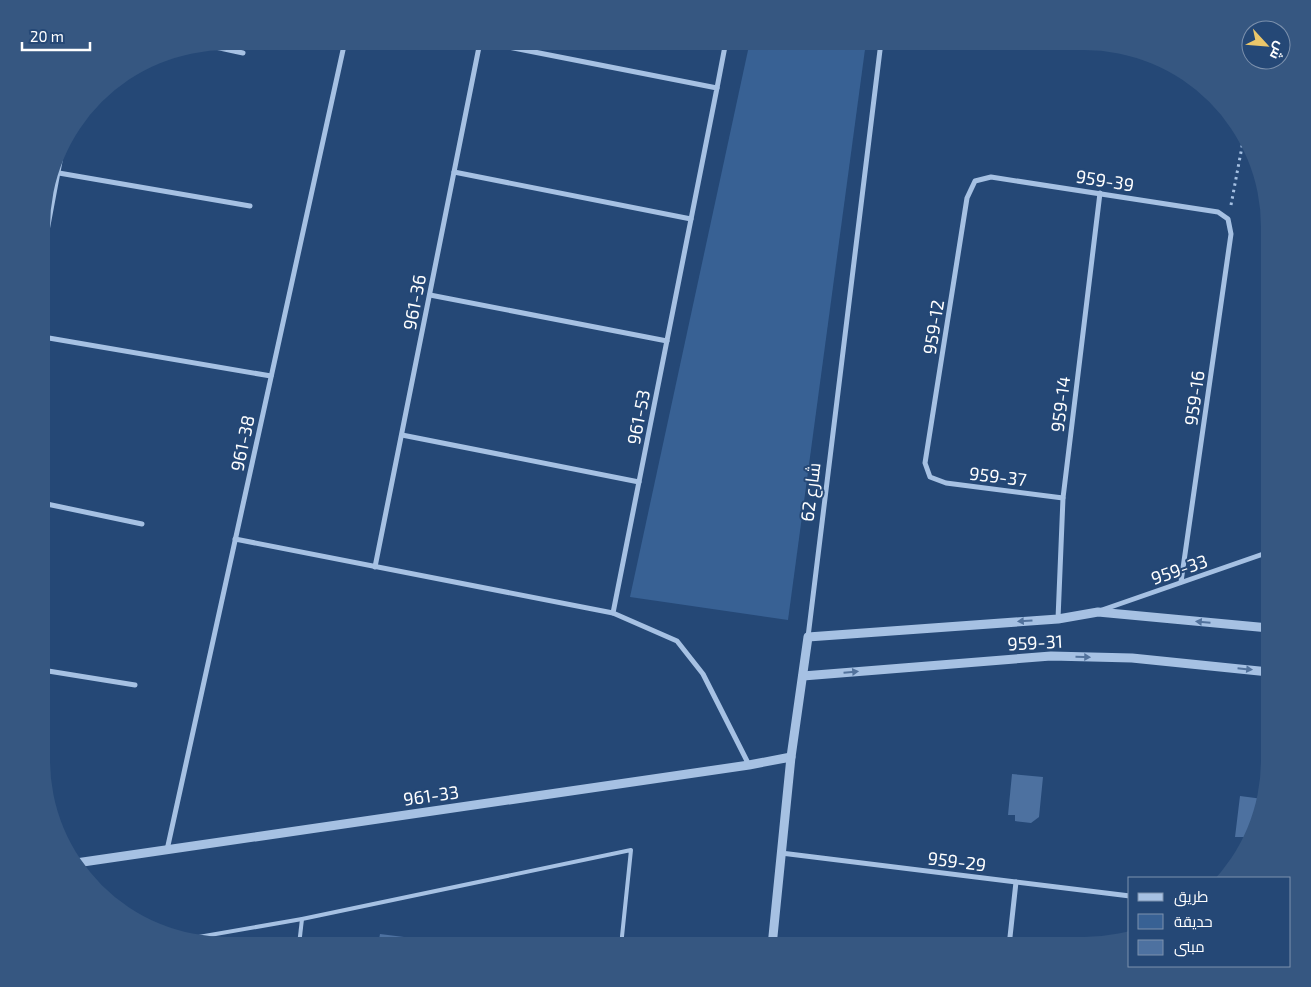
<svg xmlns="http://www.w3.org/2000/svg" width="1311" height="987" viewBox="0 0 1311 987" font-family="'Exo 2',Cairo,sans-serif">
<style>
.green{fill:#386194}
.building{fill:#4d71a0}
.lines{fill:none;stroke-linecap:round;stroke-linejoin:round}
.path{stroke:#a6c1e3;stroke-width:3;stroke-dasharray:2.5 4;stroke-linecap:butt}
.service{stroke:#a6c1e3;stroke-width:4}
.minor{stroke:#a6c1e3;stroke-width:5}
.tertiary{stroke:#a6c1e3;stroke-width:9}
.oneway{fill:#52729c}
.labels{text-anchor:middle;dominant-baseline:central;stroke-width:4;stroke-linejoin:round;paint-order:stroke}
.street-label{font-size:18px;fill:#fff;stroke:#254876}
</style>
<rect width="100%" height="100%" fill="#254876"/>
<polygon class="green" points="750,41 866,42 788,620 630,597"/>
<g class="building">
<polygon points="1012,774 1043,777 1039,817 1031,823 1015,821 1015,815 1008,815"/>
<polygon points="1240,796 1263,799 1256,831 1248,843 1243,843 1244,837 1235,837"/>
<polygon points="380,934 460,944 460,945 378,945"/>
</g>
<g class="lines">
<polyline class="path" points="1231,205 1244,136"/>
<g class="service">
<polyline points="187,939 302,919 631,850 621,946"/>
<polyline points="299,945 302,919"/>
</g>
<g class="minor">
<polyline points="206,45 243,53"/>
<polyline points="717,88 726,41"/>
<polyline points="53,172 250,206"/>
<polyline points="454,172 691,219"/>
<polyline points="43,252 64,140"/>
<polyline points="430,295 667,341"/>
<polyline points="43,337 271,376"/>
<polyline points="402,435 639,482"/>
<polyline points="1063,498 946,483 930,477 925,463 967,198 975,181 991,177 1218,212 1228,219 1231,234 1181,582"/>
<polyline points="42,503 142,524"/>
<polyline points="235,539 613,613 717,88 478,41"/>
<polyline points="375,567 480,42"/>
<polyline points="1102,610 1269,552"/>
<polyline points="613,613 677,641 703,674 749,765"/>
<polyline points="1058,619 1063,498 1100,193"/>
<polyline points="808,637 881,42"/>
<polyline points="42,670 135,685"/>
<polyline points="167,850 345,41"/>
<polyline points="781,853 1130,896"/>
<polyline points="1009,946 1016,882"/>
</g>
<g class="tertiary">
<polyline points="803,676 1051,656 1132,658 1269,672"/>
<polyline points="76,863 749,765 791,757"/>
<polyline points="772,946 791,757 808,637 1058,619 1098,612 1269,628"/>
</g>
</g>
<defs><path id="oneway-solid" d="M-6-.8H1V-3.2L6.5 0L1 3.2V.8H-6Z" transform="scale(1.25)"/></defs>
<g class="oneway">
<use href="#oneway-solid" transform="translate(1025 621) rotate(176)"/>
<use href="#oneway-solid" transform="translate(1203 622) rotate(-175)"/>
<use href="#oneway-solid" transform="translate(1083 657) rotate(1)"/>
<use href="#oneway-solid" transform="translate(1245 669) rotate(6)"/>
<use href="#oneway-solid" transform="translate(851 672) rotate(-5)"/>
</g>
<g class="labels">
<g class="street-label">
<text transform="translate(1105 180) rotate(9)">959-39</text>
<text transform="translate(414 302) rotate(-79)">961-36</text>
<text transform="translate(933 327) rotate(-81)">959-12</text>
<text transform="translate(1194 398) rotate(-82)">959-16</text>
<text transform="translate(1060 404) rotate(-83)">959-14</text>
<text transform="translate(638 417) rotate(-79)">961-53</text>
<text transform="translate(242 443) rotate(-78)">961-38</text>
<text transform="translate(998 476) rotate(7)">959-37</text>
<text transform="translate(810 492) rotate(-83)">شارع 62</text>
<text transform="translate(1179 569) rotate(-19)">959-33</text>
<text transform="translate(1035 642) rotate(-3)">959-31</text>
<text transform="translate(431 795) rotate(-8)">961-33</text>
<text transform="translate(957 861) rotate(7)">959-29</text>
</g>
</g>
<path d="M0 0H1311V987H0ZM227 50H1084A177 177 0 0 1 1261 227V760A177 177 0 0 1 1084 937H227A177 177 0 0 1 50 760V227A177 177 0 0 1 227 50Z" fill="#365781" fill-rule="evenodd"/>
<rect x="1128" y="877" width="162" height="90" fill="#254876" stroke="#7c91ad"/>
<rect x="1138" y="893" width="25" height="8" fill="#a6c1e3" stroke="#7c91ad"/>
<text x="1174" y="902" font-size="15" fill="#ffffff">طريق</text>
<rect x="1138" y="914" width="25" height="15" fill="#386194" stroke="#7c91ad"/>
<text x="1174" y="927" font-size="15" fill="#ffffff">حديقة</text>
<rect x="1138" y="940" width="25" height="15" fill="#4d71a0" stroke="#7c91ad"/>
<text x="1174" y="952" font-size="15" fill="#ffffff">مبنى</text>
<g transform="translate(1266 45) rotate(116)"><circle r="24" fill="#254876" stroke="#7c91ad"/>
<path d="M0-4L9 19L0 12L-9 19Z" fill="#ecc76a"/>
<text y="-8" font-size="14" font-weight="bold" text-anchor="middle" fill="#ffffff">ش</text>
</g>
<path d="M22 42v8h68v-8" fill="none" stroke="#ffffff" stroke-width="2.5"/>
<text x="30" y="42" font-size="15" fill="#ffffff" stroke="#254876" stroke-width="4" paint-order="stroke">20 m</text>
</svg>
